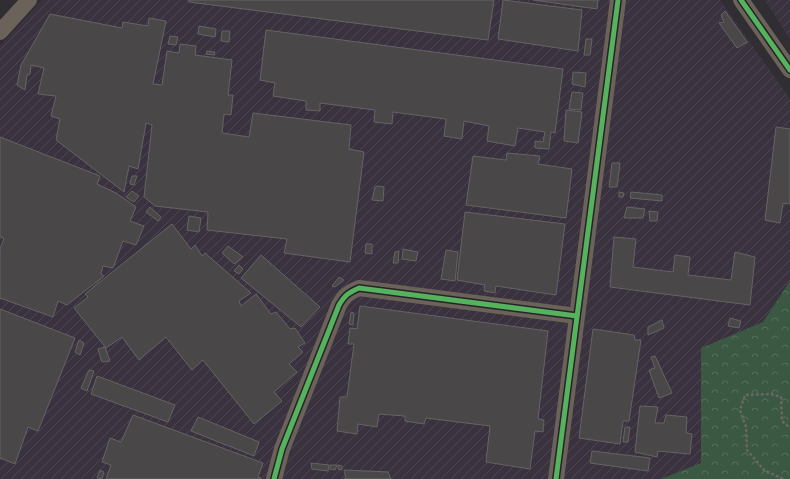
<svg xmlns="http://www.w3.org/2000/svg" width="790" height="479" viewBox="0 0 790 479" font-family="Jost,sans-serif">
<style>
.industrial{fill:url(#industrial-furrows)}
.forest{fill:url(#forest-crowns)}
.building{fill:#4a4749;stroke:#666365}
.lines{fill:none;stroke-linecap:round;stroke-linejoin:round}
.path{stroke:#6c6662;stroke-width:2.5;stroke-dasharray:3 2;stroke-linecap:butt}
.tertiary{stroke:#6b635a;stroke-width:16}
.cycleway-casing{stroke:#26232a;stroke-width:8}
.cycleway{stroke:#56b35d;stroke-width:5}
</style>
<defs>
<pattern id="industrial-furrows" width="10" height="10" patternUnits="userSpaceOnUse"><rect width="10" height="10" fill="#3a333f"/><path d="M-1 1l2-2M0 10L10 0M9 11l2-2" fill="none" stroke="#4d4752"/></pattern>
<pattern id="forest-crowns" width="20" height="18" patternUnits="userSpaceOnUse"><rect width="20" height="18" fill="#3a5842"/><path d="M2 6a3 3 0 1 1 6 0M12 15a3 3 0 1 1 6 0" fill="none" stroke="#57705e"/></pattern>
</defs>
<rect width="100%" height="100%" fill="#302e33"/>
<g class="industrial">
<polygon points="42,0 720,0 790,99 790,479 0,479 0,46"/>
<polygon points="765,0 790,0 790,39"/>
</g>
<polygon class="forest" points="790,281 790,479 661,479 701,463 701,348 763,322"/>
<g class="building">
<polygon points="188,0 494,0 488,40 189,2"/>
<polygon points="503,0 582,10 578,51 498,39"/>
<polygon points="533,0 598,0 597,9"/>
<polygon points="725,11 747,42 737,48 719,23 724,22 721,15"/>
<polygon points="50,14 122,28 123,22 148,26 149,18 166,21 153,84 162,85 167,51 179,53 180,44 196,46 195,55 232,60 228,95 233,95 231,115 224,114 222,133 249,137 253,113 351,125 349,149 364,152 350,262 284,253 287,239 207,230 208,212 155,206 144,197 152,125 146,123 138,169 129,166 124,192 56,140 60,119 51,116 56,96 38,94 44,68 31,65 30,74 27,75 25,90 17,85 21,65"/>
<polygon points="199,26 216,29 215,37 198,34"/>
<polygon points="266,30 563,69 555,133 551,132 549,149 535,148 535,141 543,142 545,132 518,128 515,146 487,141 489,126 464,121 462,139 444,136 446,119 393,112 392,124 374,122 375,110 320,103 320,111 306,110 306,101 273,96 275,83 260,80"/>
<polygon points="222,31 230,31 229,42 221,41"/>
<polygon points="170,36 178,37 176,45 168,44"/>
<polygon points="586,39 592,39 590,55 584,55"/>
<polygon points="207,51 215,52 214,55 206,54"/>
<polygon points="573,72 586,73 585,87 572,84"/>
<polygon points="572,92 583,93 581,110 569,109"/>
<polygon points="566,110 582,112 578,143 564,141"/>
<polygon points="776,127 790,129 790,204 783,203 780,223 765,220"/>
<polygon points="0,137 100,176 97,184 116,193 136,207 130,221 144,226 136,245 123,241 113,268 103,266 101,274 104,276 67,305 58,301 53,317 0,298 0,249 4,238 0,237"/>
<polygon points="507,153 540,156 538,164 572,169 566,218 466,205 473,156 506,160"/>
<polygon points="612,163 620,163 617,187 609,187"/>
<polygon points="132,176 137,176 134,185 130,184"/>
<polygon points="378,186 384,187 383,201 372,200 375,187"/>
<polygon points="132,191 139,196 134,202 126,197"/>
<polygon points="619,192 624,193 623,197 619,197"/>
<polygon points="631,192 662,195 662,201 630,198"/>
<polygon points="150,207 161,217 158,221 146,212"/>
<polygon points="627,207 645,209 643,218 624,218"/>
<polygon points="649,211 658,212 657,221 650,221"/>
<polygon points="465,212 565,224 556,295 496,286 495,293 484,291 485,285 457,280"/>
<polygon points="189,216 201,218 199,232 187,230"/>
<polygon points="172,224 191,249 195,245 202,256 205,253 251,293 239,301 241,306 256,294 271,314 276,312 290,329 295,328 305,343 298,347 303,352 289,364 297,372 274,392 282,401 254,424 203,360 192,370 166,337 139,360 122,337 106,348 74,308 88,297 85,294"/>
<polygon points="614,237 636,239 633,267 673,272 675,255 690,257 688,275 731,280 735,252 755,257 750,305 610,287"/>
<polygon points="366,244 372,244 372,254 365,253"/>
<polygon points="228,246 243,257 234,264 222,253"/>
<polygon points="403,249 418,252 416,261 402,259"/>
<polygon points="446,250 458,252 455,281 441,279"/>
<polygon points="399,251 398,263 393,263 395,252"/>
<polygon points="261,255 320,307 301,327 241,278"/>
<polygon points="239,265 243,269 239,274 234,271"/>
<polygon points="339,277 344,280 335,287 332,286"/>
<polygon points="360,306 548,331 538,419 544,420 543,432 535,431 530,469 486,462 490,426 426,418 424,424 405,421 405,416 379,414 377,427 358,424 357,434 337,431 340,397 347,397 354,344 348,344 350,328 357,329"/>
<polygon points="0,309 75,338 38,431 28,427 15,464 0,458"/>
<polygon points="351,312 354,313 353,325 349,324"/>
<polygon points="730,318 741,321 739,328 728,326"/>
<polygon points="662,320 664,328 648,335 648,327"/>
<polygon points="593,329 634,335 635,340 641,340 629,421 623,421 620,444 579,438"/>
<polygon points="79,340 84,343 80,355 75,352"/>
<polygon points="105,347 110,361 102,362 98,349"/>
<polygon points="655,356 672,393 659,398 649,370 655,368 651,357"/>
<polygon points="89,370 94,371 87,391 81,388"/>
<polygon points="97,376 175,405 168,422 91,394"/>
<polygon points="640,406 658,407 655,423 664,423 666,415 687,417 686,433 692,434 690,454 658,451 657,457 635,452"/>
<polygon points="133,415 263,463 258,477 261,478 261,479 106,479 111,465 102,462 110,438 121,442"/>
<polygon points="198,417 259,442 254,456 191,431"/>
<polygon points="625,427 630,427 628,442 623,442"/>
<polygon points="592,451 650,458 648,471 590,463"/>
<polygon points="311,463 329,465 328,471 312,469"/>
<polygon points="330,465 337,465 335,470 330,469"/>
<polygon points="338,465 342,466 342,470 338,469"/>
<polygon points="100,470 104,472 102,479 97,478"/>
<polygon points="344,470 388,472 391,479 344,479 346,478"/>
</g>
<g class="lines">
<polyline class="path" points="783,479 764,470 747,450 746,427 740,410 745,395 771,394 781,397 782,421 790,428"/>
<g class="tertiary">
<polyline points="741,0 790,70"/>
<polyline points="0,32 29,0"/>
<path d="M274,479L282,449L339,305C345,295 348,293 359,288L577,316"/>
<polyline points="556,479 618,0"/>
</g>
<g class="cycleway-casing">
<g id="cycleway">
<polyline points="741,0 790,70"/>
<path d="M274,479L282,449L339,305C345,295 348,293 359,288L577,316"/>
<polyline points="556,479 618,0"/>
</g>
</g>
<use href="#cycleway" class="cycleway"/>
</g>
</svg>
